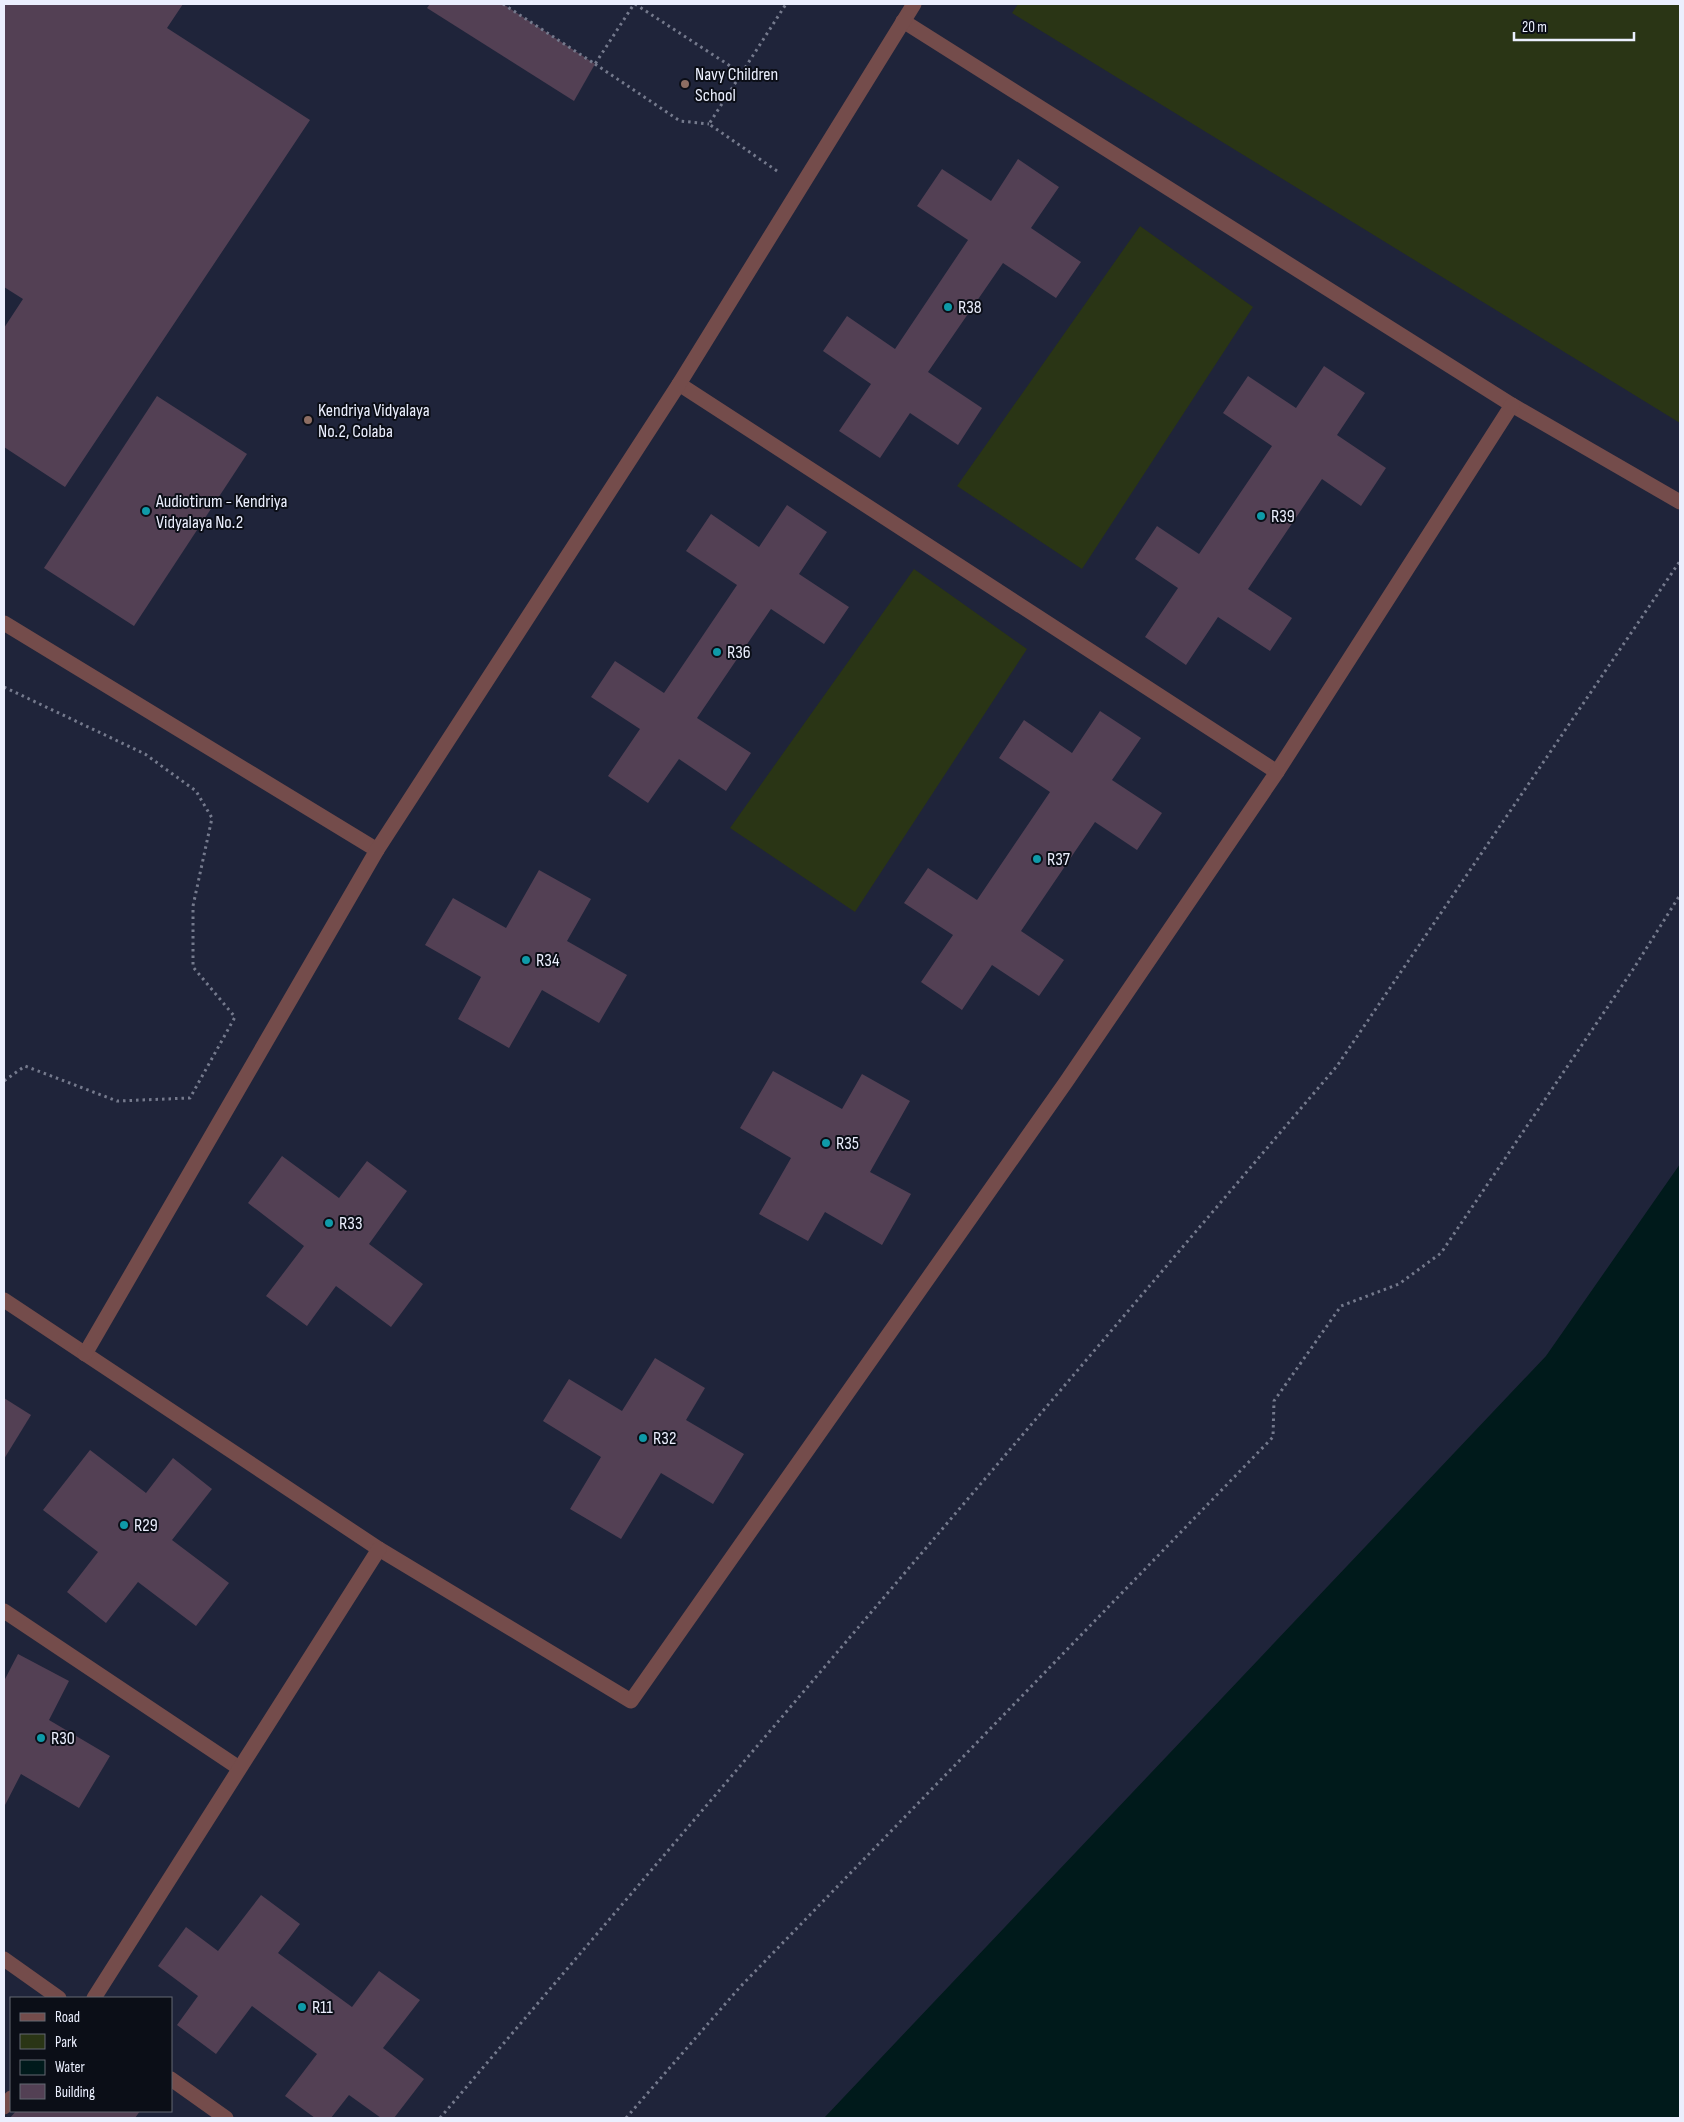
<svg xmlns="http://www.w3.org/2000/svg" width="1684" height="2122" viewBox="0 0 1684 2122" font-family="'Sofia Sans Condensed',sans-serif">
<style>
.green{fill:#2a3515}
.water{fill:#001a1b}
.building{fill:#534054}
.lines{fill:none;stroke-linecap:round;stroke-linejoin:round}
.path{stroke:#757a8d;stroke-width:3;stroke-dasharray:2.5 4;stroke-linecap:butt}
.minor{stroke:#744c4b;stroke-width:15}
.education-dot{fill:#8d6e63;stroke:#0b0e17;stroke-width:2}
.culture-dot{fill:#0f9aa8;stroke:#0b0e17;stroke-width:2}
.labels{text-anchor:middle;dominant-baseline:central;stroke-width:4;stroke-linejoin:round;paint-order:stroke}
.poi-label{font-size:18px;fill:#ebeffe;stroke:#0b0e17;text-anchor:start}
</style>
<rect width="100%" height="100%" fill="#1f243a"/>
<g class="green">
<polygon points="1018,4 1680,4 1680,423 1012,13"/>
<polygon points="1140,226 1253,307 1082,569 957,486"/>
<polygon points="914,569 1027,649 855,912 730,828"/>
</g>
<polygon class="water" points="1680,1164 1680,2118 824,2118 1546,1356"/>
<g class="building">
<polygon points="4,4 183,4 167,28 310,120 65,487 4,447 4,328 23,299 4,287"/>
<polygon points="430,4 503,4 595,64 574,101 427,8"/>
<polygon points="1018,159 1059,187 1031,228 1081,262 1056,298 1003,263 928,372 982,408 958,445 910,413 880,458 839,431 871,384 823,351 847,316 895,349 968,240 917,206 942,169 991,201"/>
<polygon points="1324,366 1365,393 1337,435 1386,468 1361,506 1322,479 1248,589 1292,618 1270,651 1218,617 1186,665 1145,637 1178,588 1135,559 1157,526 1199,554 1272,446 1223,413 1248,376 1296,408"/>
<polygon points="157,396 247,454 134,626 44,568"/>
<polygon points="787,505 827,532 799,574 849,607 824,644 771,609 697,718 751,753 726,791 679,759 648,803 608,776 640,729 591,697 615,661 664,693 737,585 686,551 711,514 759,547"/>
<polygon points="1100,711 1141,738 1112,780 1162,813 1137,850 1095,822 1021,931 1064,960 1039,996 992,965 962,1010 921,982 953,935 904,903 928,868 977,900 1050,792 999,758 1024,720 1072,753"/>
<polygon points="539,870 591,899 567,941 627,975 599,1023 542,990 509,1048 458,1019 481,977 425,945 453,898 506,928"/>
<polygon points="773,1071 842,1109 862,1074 910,1101 870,1172 911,1194 882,1245 825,1212 808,1241 759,1214 791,1158 740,1128"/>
<polygon points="282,1156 339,1198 367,1161 407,1191 369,1244 423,1284 391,1327 336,1286 307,1326 266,1296 304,1246 248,1203"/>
<polygon points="655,1358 705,1388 686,1420 744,1454 713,1504 661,1473 621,1539 570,1509 601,1457 543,1421 569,1379 622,1411"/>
<polygon points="4,1398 31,1415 4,1459"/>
<polygon points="90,1450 146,1493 173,1458 212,1489 172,1540 229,1583 196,1626 138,1582 106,1623 67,1592 98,1552 43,1510"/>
<polygon points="18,1654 69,1681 49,1720 110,1756 79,1808 21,1774 4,1807 4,1681"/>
<polygon points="261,1895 300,1924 278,1953 352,2007 379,1971 420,2000 383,2048 424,2079 394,2118 381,2118 349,2095 331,2118 315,2118 285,2096 317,2054 252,2006 216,2054 177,2025 198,1996 158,1966 186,1927 218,1951"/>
<polygon points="16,2111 140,2111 135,2118 10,2118"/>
</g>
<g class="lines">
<g class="path">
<polyline points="503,4 595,64 634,4"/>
<polyline points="635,4 741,73"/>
<polyline points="595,64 680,121 709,124"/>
<polyline points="777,171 709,124 786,4"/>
<polyline points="4,687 145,754 196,791 212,818 193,906 193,967 235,1017 190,1098 117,1101 25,1066 4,1081"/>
<polyline points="440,2118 1337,1066 1680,561"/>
<polyline points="626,2118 740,1987 1273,1437 1274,1401 1341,1306 1399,1284 1441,1253 1634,968 1680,895"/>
</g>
<g class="minor">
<polyline points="903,21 1512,405 1680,502"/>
<polyline points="679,384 1277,772"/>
<polyline points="4,623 377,850"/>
<polyline points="4,1300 379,1549 631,1701 1066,1082 1277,772 1512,405"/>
<polyline points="85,1354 377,850 679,384 914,4"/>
<polyline points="4,1611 239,1768"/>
<polyline points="4,1959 59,1998"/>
<polyline points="94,1998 379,1549"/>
<polyline points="171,2079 226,2118"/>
<polyline points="4,2107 11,2098"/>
</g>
</g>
<g class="education-dot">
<circle cx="685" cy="84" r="5"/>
<circle cx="308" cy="420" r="5"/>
</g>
<g class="culture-dot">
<circle cx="948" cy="307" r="5"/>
<circle cx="146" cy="511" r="5"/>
<circle cx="1261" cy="516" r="5"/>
<circle cx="717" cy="652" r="5"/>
<circle cx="1037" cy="859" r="5"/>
<circle cx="526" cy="960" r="5"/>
<circle cx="826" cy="1143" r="5"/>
<circle cx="329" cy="1223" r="5"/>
<circle cx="643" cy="1438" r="5"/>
<circle cx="124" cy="1525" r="5"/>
<circle cx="41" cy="1738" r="5"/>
<circle cx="302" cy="2007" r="5"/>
</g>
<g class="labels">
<g class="poi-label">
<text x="695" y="74">Navy Children<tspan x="695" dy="21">School</tspan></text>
<text x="958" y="307">R38</text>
<text x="318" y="410">Kendriya Vidyalaya<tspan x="318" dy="21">No.2, Colaba</tspan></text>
<text x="156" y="501">Audiotirum - Kendriya<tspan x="156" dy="21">Vidyalaya No.2</tspan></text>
<text x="1271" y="516">R39</text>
<text x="727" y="652">R36</text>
<text x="1047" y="859">R37</text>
<text x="536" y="960">R34</text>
<text x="836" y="1143">R35</text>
<text x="339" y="1223">R33</text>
<text x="653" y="1438">R32</text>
<text x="134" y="1525">R29</text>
<text x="51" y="1738">R30</text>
<text x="312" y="2007">R11</text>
</g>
</g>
<rect width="1684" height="2122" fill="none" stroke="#ebeffe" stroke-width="10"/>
<rect x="10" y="1997" width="162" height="115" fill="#0b0e17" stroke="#656873"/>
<rect x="20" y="2013" width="25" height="8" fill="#744c4b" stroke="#656873"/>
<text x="55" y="2022" font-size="15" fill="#ebeffe">Road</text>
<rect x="20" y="2034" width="25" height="15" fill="#2a3515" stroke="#656873"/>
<text x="55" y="2047" font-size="15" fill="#ebeffe">Park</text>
<rect x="20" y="2060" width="25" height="15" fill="#001a1b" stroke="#656873"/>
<text x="55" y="2072" font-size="15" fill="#ebeffe">Water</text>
<rect x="20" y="2084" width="25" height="15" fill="#534054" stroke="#656873"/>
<text x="55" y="2097" font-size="15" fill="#ebeffe">Building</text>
<path d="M1514 32v8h120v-8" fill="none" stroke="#ebeffe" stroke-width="2.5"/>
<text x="1522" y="32" font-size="15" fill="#ebeffe" stroke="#0b0e17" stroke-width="4" paint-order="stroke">20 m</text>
</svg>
